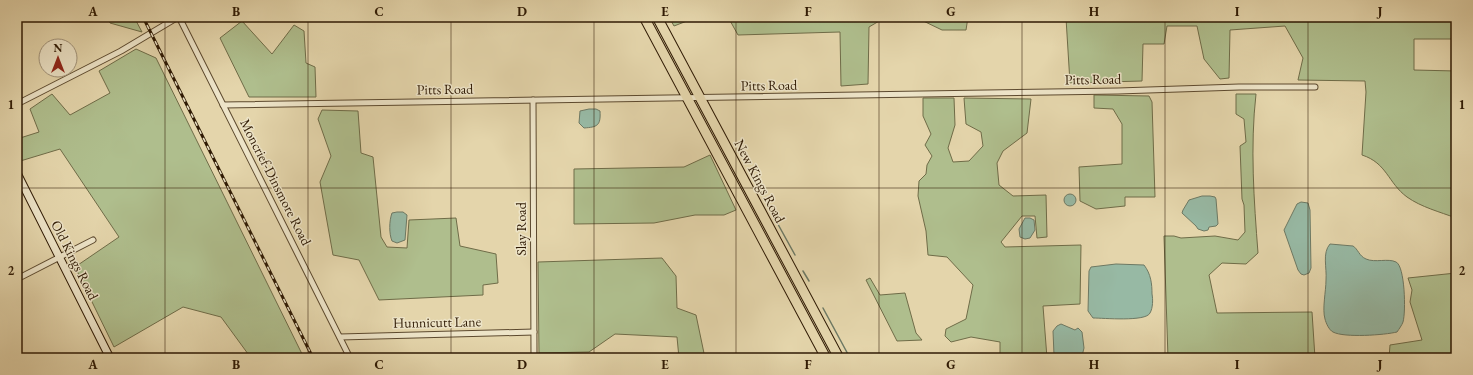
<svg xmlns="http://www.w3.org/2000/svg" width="1473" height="375" viewBox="0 0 1473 375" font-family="'EB Garamond',serif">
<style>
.green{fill:#afbe8d;stroke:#6f6c48}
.water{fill:#97b9a4;stroke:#6d7964}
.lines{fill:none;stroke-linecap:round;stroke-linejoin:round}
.stream{stroke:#6d7964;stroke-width:1.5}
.street-casing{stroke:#5c492e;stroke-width:7}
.secondary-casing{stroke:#2f1a04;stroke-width:9}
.highway-casing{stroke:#2f1a04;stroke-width:11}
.street{stroke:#ede4c8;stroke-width:5}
.secondary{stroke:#ede4c8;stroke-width:7}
.highway{stroke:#e4d5ab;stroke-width:9}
.rail-casing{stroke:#2f1a04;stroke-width:3}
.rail{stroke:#ede4c8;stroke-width:1.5;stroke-dasharray:4.5;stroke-linecap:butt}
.grid{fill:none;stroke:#2f1a04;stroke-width:1;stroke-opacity:0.55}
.labels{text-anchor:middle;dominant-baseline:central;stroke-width:3;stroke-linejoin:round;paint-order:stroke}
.street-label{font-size:14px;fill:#2f1a04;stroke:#ede4c8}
.neatline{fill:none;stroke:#2f1a04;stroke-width:1.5}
.grid-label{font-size:13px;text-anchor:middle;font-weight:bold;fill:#2f1a04}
</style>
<rect width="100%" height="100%" fill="#e4d5ab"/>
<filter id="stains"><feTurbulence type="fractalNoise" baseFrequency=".005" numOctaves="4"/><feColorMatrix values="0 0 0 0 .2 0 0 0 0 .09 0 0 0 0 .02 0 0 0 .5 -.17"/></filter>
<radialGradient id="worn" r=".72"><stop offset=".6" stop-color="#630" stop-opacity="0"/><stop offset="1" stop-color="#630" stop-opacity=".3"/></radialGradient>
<g class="green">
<polygon points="108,17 134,17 142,32 110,23"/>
<polygon points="669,17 687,17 687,21 674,26"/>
<polygon points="728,17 886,17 869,27 868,84 841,86 840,32 738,35"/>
<polygon points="915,17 968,17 966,30 942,30"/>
<path d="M1002,17H1456V39H1414V70L1456,71V218C1440,212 1421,207 1407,197C1388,183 1387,163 1362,155L1366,92L1365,81L1298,80L1303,58L1285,26L1230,30L1229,78L1220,79L1204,59L1197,26H1167L1164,44H1143L1142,81L1070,83L1066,18L1003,21Z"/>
<polygon points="242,21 272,54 294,25 304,31 306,63 315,67 316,97 249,97 220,38"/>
<polygon points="136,49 156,58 304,358 251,358 221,317 183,307 114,347 75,267 119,237 60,149 17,162 17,139 39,132 30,109 52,94 70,115 110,93 99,71"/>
<path d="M1236,94H1256C1250,147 1254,201 1258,253L1246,264L1222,263L1209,275L1217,313L1312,312L1315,358H1168L1164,236H1174L1181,238L1215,236L1238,240L1245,232L1244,205L1242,199L1240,146L1246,142L1244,119L1236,114Z"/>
<polygon points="1094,95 1149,96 1152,102 1155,197 1125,197 1125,206 1096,209 1080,201 1079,167 1122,164 1122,124 1113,109 1094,108"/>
<polygon points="923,98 954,98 955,125 948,148 953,162 969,161 983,146 981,132 966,124 964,98 1031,99 1027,133 1003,151 997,163 999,185 1013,196 1046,195 1047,237 1037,238 1035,216 1022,216 1001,242 1005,247 1081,245 1080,304 1043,306 1047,358 1000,358 1000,342 971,337 951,342 945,336 946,329 966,319 973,285 947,257 928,255 926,231 918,196 919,181 926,174 927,165 932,156 925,145 931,134 923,116"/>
<polygon points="322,110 358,111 361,153 373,157 381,237 387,247 407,248 409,220 456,218 460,246 496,254 498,283 483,285 483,295 379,300 359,260 333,255 320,182 331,156 318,119"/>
<polygon points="710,155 736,210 724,215 695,215 654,223 574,224 574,169 684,167"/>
<polygon points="662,258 676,276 677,308 696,315 705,358 679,358 677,337 615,334 589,352 539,353 538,262"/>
<polygon points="1456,273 1456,358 1389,358 1390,345 1422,340 1410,302 1412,290 1408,278"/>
<polygon points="870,278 880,295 905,293 916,333 922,340 897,341 866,280"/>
</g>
<g class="water">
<path d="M589,109H596L600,111C601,126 597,127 584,128L579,123L580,111Z"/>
<circle cx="1070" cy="200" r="6"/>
<polygon points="1202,196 1210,196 1215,197 1216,199 1218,224 1216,226 1209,227 1208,230 1204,231 1198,229 1196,226 1182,213 1183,210 1189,200"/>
<polygon points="1301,202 1308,203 1310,210 1311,268 1309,273 1304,275 1301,274 1298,270 1284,230 1297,204"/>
<path d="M397,212H403L407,215L405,240L397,243L392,241C389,234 389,221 392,213Z"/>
<polygon points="1025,218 1030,218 1034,220 1035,230 1030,238 1025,239 1020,237 1019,229"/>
<path d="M1330,244L1353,246C1358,249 1359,256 1366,259C1375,263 1388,258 1396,262C1405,266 1406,312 1403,322C1402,325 1399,329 1397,332C1385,335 1344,338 1333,332C1329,330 1326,323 1325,319C1322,309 1326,291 1326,280C1327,268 1322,253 1330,244Z"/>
<path d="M1116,264L1144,265C1151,274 1152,284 1152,294C1153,299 1153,308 1150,313C1146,322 1103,318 1093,318L1088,311L1089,271L1091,267Z"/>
<polygon points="1061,324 1075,330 1078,328 1082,332 1084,348 1082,356 1080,358 1056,358 1054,355 1053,331 1057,326"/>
</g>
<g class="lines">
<g class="stream">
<polyline points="769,208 795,255"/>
<polyline points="803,271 809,281"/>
<polyline points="823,308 850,358"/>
</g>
<g class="street-casing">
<g id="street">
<polyline points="179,17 350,358"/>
<polyline points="533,100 534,358"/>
<polyline points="17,104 121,51 178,17"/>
<polyline points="223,105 1118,91 1239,87 1315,87"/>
<polyline points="17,279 93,240"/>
<polyline points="340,337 534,332"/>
</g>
</g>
<g class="secondary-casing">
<polyline id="secondary" points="17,173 110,358"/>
</g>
<g class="highway-casing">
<g id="highway">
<polyline points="644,17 826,358"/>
<polyline points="657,17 839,358"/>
</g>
</g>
<use href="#street" class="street"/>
<use href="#secondary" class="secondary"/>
<use href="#highway" class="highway"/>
<g class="rail-casing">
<polyline id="rail" points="143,17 313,358"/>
</g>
<use href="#rail" class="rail"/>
</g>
<path class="grid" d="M165,17V358M308,17V358M451,17V358M594,17V358M736,17V358M879,17V358M1022,17V358M1165,17V358M1308,17V358M17,188H1456"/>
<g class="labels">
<g class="street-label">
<text transform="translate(1093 79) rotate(-1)">Pitts Road</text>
<text transform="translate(769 85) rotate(-1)">Pitts Road</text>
<text transform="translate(445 89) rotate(-1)">Pitts Road</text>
<text transform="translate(760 181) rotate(62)">New Kings Road</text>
<text transform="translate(276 182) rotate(63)">Moncrief-Dinsmore Road</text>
<text transform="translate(521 229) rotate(-90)">Slay Road</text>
<text transform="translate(75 260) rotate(63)">Old Kings Road</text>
<text transform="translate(437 322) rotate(-1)">Hunnicutt Lane</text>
</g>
</g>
<rect width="1473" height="375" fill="none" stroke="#e4d5ab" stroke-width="44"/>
<g transform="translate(58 58)"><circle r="19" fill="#ede4c8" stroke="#a1937a"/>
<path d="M0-3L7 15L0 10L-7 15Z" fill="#8f2418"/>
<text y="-6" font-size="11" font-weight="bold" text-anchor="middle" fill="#2f1a04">N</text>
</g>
<rect x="22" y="22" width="1429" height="331" class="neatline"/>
<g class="grid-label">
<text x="93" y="16">A</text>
<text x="236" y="16">B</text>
<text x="379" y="16">C</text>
<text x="522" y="16">D</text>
<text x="665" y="16">E</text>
<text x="808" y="16">F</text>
<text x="951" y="16">G</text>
<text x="1094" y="16">H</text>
<text x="1237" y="16">I</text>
<text x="1380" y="16">J</text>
<text x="11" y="109">1</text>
<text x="1462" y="109">1</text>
<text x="11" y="275">2</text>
<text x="1462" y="275">2</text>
<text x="93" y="369">A</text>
<text x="236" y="369">B</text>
<text x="379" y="369">C</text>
<text x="522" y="369">D</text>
<text x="665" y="369">E</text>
<text x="808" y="369">F</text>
<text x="951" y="369">G</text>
<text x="1094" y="369">H</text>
<text x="1237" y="369">I</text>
<text x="1380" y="369">J</text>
</g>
<rect width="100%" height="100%" filter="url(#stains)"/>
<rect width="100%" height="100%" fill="url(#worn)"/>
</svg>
